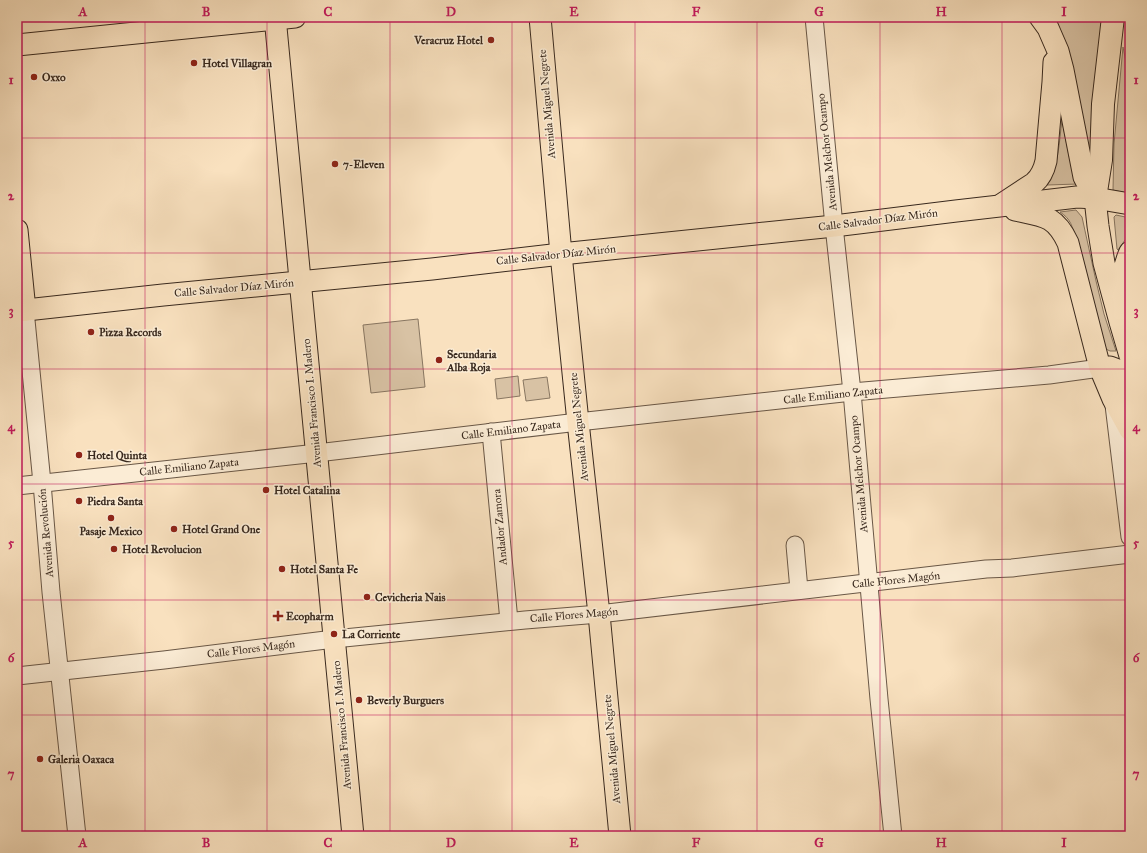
<svg xmlns="http://www.w3.org/2000/svg" width="1147" height="853" viewBox="0 0 1147 853" font-family="'IM FELL Great Primer',serif">
<style>
.green{fill:#d8c2a4;stroke:#887661}
.lines{fill:none;stroke-linecap:round;stroke-linejoin:round}
.minor-casing{stroke:#695746;stroke-width:19}
.major-casing{stroke:#39291e;stroke-width:23}
.highway-casing{stroke:#39291e;stroke-width:24}
.minor{stroke:#fbecd5;stroke-width:17}
.major{stroke:#f9e1bf;stroke-width:21}
.highway{stroke:#f9e1bf;stroke-width:22}
.grid{fill:none;stroke:#c2185b;stroke-width:1;stroke-opacity:0.55}
.poi-dot{fill:#8f2418;stroke:#fbecd5;stroke-width:1.5}
.labels{text-anchor:middle;dominant-baseline:central;stroke-width:3;stroke-linejoin:round;paint-order:stroke}
.poi-label{font-size:11px;font-weight:bold;fill:#39291e;stroke:#fbecd5;text-anchor:start}
.street-label{font-size:11px;fill:#39291e;stroke:#fbecd5}
.neatline{fill:none;stroke:#c2185b;stroke-width:1.5}
.grid-label{font-size:13px;text-anchor:middle;font-weight:bold;fill:#c2185b}
</style>
<rect width="100%" height="100%" fill="#f9e1bf"/>
<filter id="stains"><feTurbulence type="fractalNoise" baseFrequency=".005" numOctaves="4"/><feColorMatrix values="0 0 0 0 .2 0 0 0 0 .09 0 0 0 0 .02 0 0 0 .5 -.17"/></filter>
<radialGradient id="worn" r=".72"><stop offset=".6" stop-color="#630" stop-opacity="0"/><stop offset="1" stop-color="#630" stop-opacity=".3"/></radialGradient>
<g class="green">
<polygon points="1051,17 1104,17 1093,177"/>
<polygon points="1123,47 1130,83 1130,194 1113,190 1114,144"/>
<path d="M1062,120L1069,156L1078,184L1047,185C1059,166 1059,142 1062,120Z"/>
<path d="M1076,210L1082,217L1096,281L1104,314L1116,351H1110L1104,348L1076,239C1072,226 1071,219 1060,212Z"/>
<polygon points="1116,215 1130,218 1130,233 1118,250 1117,249 1114,217"/>
<polygon points="418,319 425,387 371,393 363,325"/>
<polygon points="518,376 520,396 497,399 495,379"/>
<polygon points="547,377 550,398 526,401 523,380"/>
</g>
<g class="lines">
<g class="minor-casing">
<g id="minor">
<polyline points="814,17 834,226 852,392 879,699 893,836"/>
<polyline points="25,310 42,483 51,592 77,836"/>
<polyline points="1114,405 1130,537"/>
<polyline points="491,432 509,621"/>
<polyline points="17,486 317,453 578,422 852,392 1049,375 1100,368"/>
<polyline points="795,545 799,590"/>
<polyline points="17,676 164,660 334,639 525,620 599,614 986,569 1012,568 1130,554"/>
</g>
</g>
<g class="major-casing">
<g id="major">
<polyline points="275,17 353,836"/>
<polyline points="540,17 561,254 578,422 599,614 620,836"/>
<polyline points="1040,17 1048,28 1058,51 1063,70 1084,177 1095,198 1098,226 1104,263 1120,322 1130,356"/>
<polyline points="17,45 295,17"/>
<path d="M1002,204L1034,183C1041,177 1044,170 1046,161L1053,82L1054,62"/>
<path d="M1015,210C1043,216 1055,215 1068,243L1100,368L1113,399L1130,430"/>
<polyline points="17,230 25,310"/>
<path d="M1121,303C1122,284 1122,269 1130,252"/>
<polyline points="17,311 163,295 432,269 561,254 834,226 956,211 1077,197 1095,198 1130,204"/>
<polyline points="1100,368 1110,367 1118,370 1130,392"/>
</g>
</g>
<g class="highway-casing">
<polyline id="highway" points="1095,198 1101,160 1103,104 1113,17"/>
</g>
<use href="#minor" class="minor"/>
<use href="#major" class="major"/>
<use href="#highway" class="highway"/>
</g>
<path class="grid" d="M145,17V836M267,17V836M390,17V836M512,17V836M635,17V836M757,17V836M880,17V836M1002,17V836M17,138H1130M17,253H1130M17,369H1130M17,484H1130M17,600H1130M17,715H1130"/>
<g class="poi-dot">
<circle cx="491" cy="40" r="4"/>
<circle cx="194" cy="63" r="4"/>
<circle cx="34" cy="77" r="4"/>
<circle cx="335" cy="164" r="4"/>
<circle cx="91" cy="332" r="4"/>
<circle cx="439" cy="360" r="4"/>
<circle cx="79" cy="455" r="4"/>
<circle cx="266" cy="490" r="4"/>
<circle cx="79" cy="501" r="4"/>
<circle cx="111" cy="518" r="4"/>
<circle cx="174" cy="529" r="4"/>
<circle cx="114" cy="549" r="4"/>
<circle cx="282" cy="569" r="4"/>
<circle cx="367" cy="597" r="4"/>
<path d="M276 610h4v4h4v4h-4v4h-4v-4h-4v-4h4z"/>
<circle cx="334" cy="634" r="4"/>
<circle cx="359" cy="700" r="4"/>
<circle cx="40" cy="759" r="4"/>
</g>
<g class="labels">
<g class="poi-label">
<text x="483" y="40" text-anchor="end">Veracruz Hotel</text>
<text x="202" y="63">Hotel Villagran</text>
<text x="42" y="77">Oxxo</text>
<text x="343" y="164">7-Eleven</text>
<text x="99" y="332">Pizza Records</text>
<text x="447" y="354">Secundaria<tspan x="447" dy="13">Alba Roja</tspan></text>
<text x="87" y="455">Hotel Quinta</text>
<text x="274" y="490">Hotel Catalina</text>
<text x="87" y="501">Piedra Santa</text>
<text x="182" y="529">Hotel Grand One</text>
<text x="111" y="531" text-anchor="middle">Pasaje Mexico</text>
<text x="122" y="549">Hotel Revolucion</text>
<text x="290" y="569">Hotel Santa Fe</text>
<text x="375" y="597">Cevicheria Nais</text>
<text x="286" y="616">Ecopharm</text>
<text x="342" y="634">La Corriente</text>
<text x="367" y="700">Beverly Burguers</text>
<text x="48" y="759">Galeria Oaxaca</text>
</g>
<g class="street-label">
<text transform="translate(547 104) rotate(-95)">Avenida Miguel Negrete</text>
<text transform="translate(827 152) rotate(-96)">Avenida Melchor Ocampo</text>
<text transform="translate(878 220) rotate(-7)">Calle Salvador Díaz Mirón</text>
<text transform="translate(556 255) rotate(-6)">Calle Salvador Díaz Mirón</text>
<text transform="translate(234 288) rotate(-5)">Calle Salvador Díaz Mirón</text>
<text transform="translate(833 395) rotate(-6)">Calle Emiliano Zapata</text>
<text transform="translate(312 403) rotate(-95)">Avenida Francisco I. Madero</text>
<text transform="translate(579 427) rotate(-96)">Avenida Miguel Negrete</text>
<text transform="translate(511 430) rotate(-7)">Calle Emiliano Zapata</text>
<text transform="translate(189 467) rotate(-6)">Calle Emiliano Zapata</text>
<text transform="translate(859 474) rotate(-95)">Avenida Melchor Ocampo</text>
<text transform="translate(500 527) rotate(-95)">Andador Zamora</text>
<text transform="translate(46 533) rotate(-95)">Avenida Revolución</text>
<text transform="translate(896 580) rotate(-6)">Calle Flores Magón</text>
<text transform="translate(574 615) rotate(-5)">Calle Flores Magón</text>
<text transform="translate(251 649) rotate(-7)">Calle Flores Magón</text>
<text transform="translate(342 725) rotate(-95)">Avenida Francisco I. Madero</text>
<text transform="translate(612 749) rotate(-95)">Avenida Miguel Negrete</text>
</g>
</g>
<rect width="1147" height="853" fill="none" stroke="#f9e1bf" stroke-width="44"/>
<rect x="22" y="22" width="1103" height="809" class="neatline"/>
<g class="grid-label">
<text x="83" y="16">A</text>
<text x="206" y="16">B</text>
<text x="328" y="16">C</text>
<text x="451" y="16">D</text>
<text x="574" y="16">E</text>
<text x="696" y="16">F</text>
<text x="819" y="16">G</text>
<text x="941" y="16">H</text>
<text x="1064" y="16">I</text>
<text x="11" y="84">1</text>
<text x="1136" y="84">1</text>
<text x="11" y="200">2</text>
<text x="1136" y="200">2</text>
<text x="11" y="315">3</text>
<text x="1136" y="315">3</text>
<text x="11" y="431">4</text>
<text x="1136" y="431">4</text>
<text x="11" y="547">5</text>
<text x="1136" y="547">5</text>
<text x="11" y="662">6</text>
<text x="1136" y="662">6</text>
<text x="11" y="778">7</text>
<text x="1136" y="778">7</text>
<text x="83" y="847">A</text>
<text x="206" y="847">B</text>
<text x="328" y="847">C</text>
<text x="451" y="847">D</text>
<text x="574" y="847">E</text>
<text x="696" y="847">F</text>
<text x="819" y="847">G</text>
<text x="941" y="847">H</text>
<text x="1064" y="847">I</text>
</g>
<rect width="100%" height="100%" filter="url(#stains)"/>
<rect width="100%" height="100%" fill="url(#worn)"/>
</svg>
